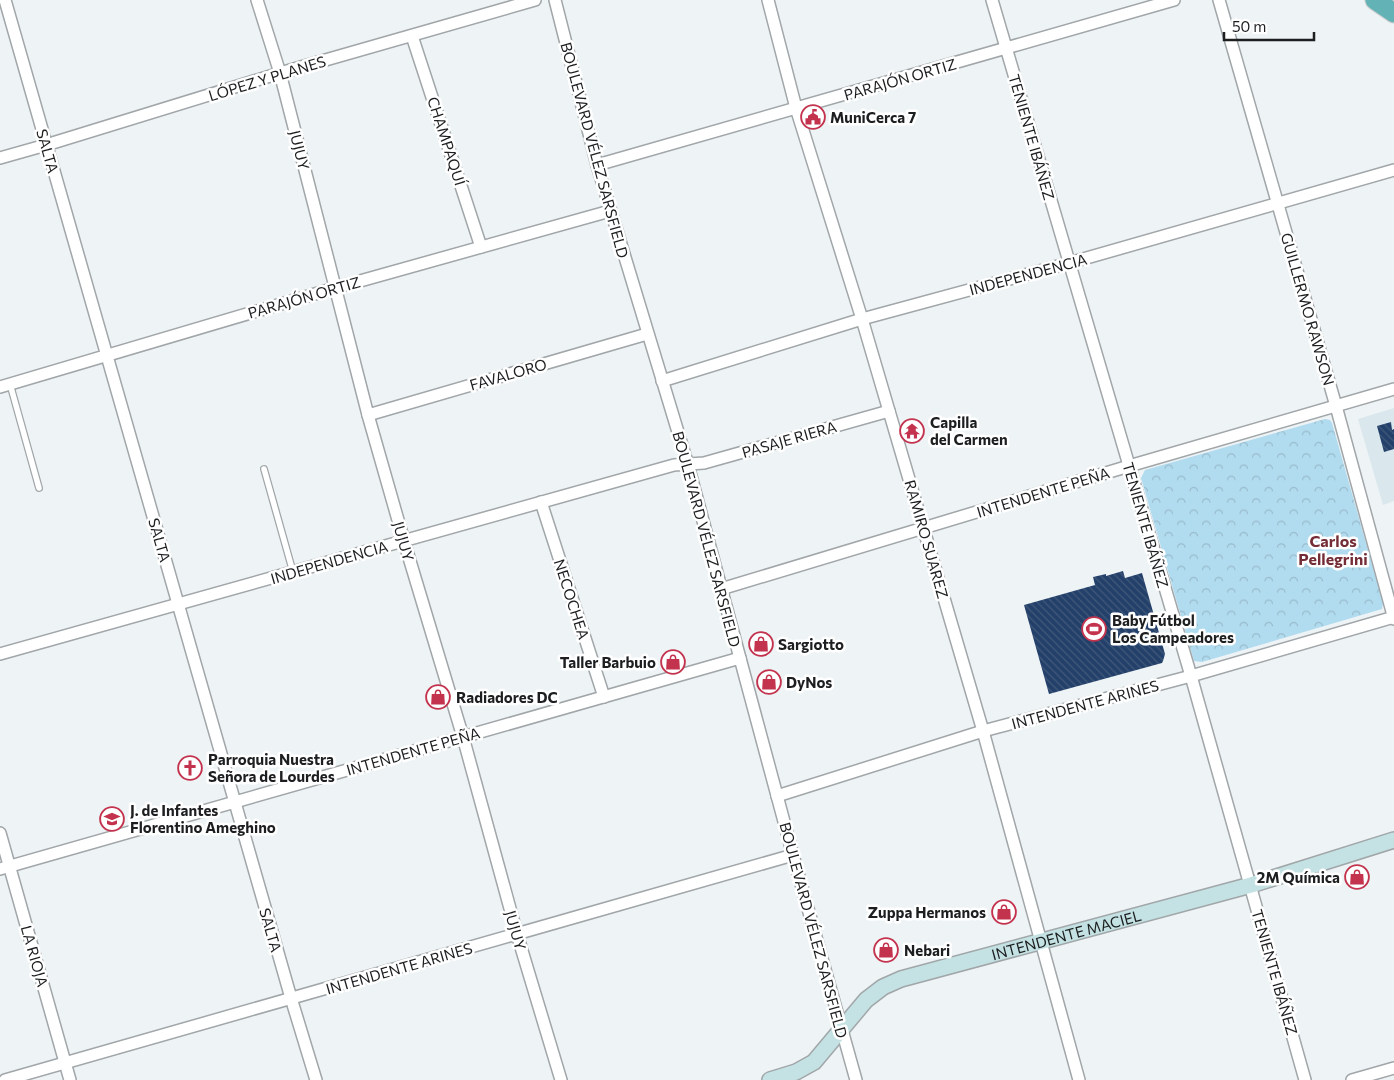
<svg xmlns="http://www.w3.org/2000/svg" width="1394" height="1080" viewBox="0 0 1394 1080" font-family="Commissioner,sans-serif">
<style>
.built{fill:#dae7ed}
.park{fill:url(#park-crowns)}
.building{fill:url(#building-back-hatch)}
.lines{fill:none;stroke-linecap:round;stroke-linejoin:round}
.service-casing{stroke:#a1a6a9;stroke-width:8}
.minor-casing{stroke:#a1a6a9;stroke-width:14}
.secondary-casing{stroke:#a1a6a9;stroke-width:18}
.trunk-casing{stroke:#cdcece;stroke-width:21}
.service{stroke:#fff;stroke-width:5.5}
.minor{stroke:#fff;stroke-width:11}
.secondary{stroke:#c4e2e3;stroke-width:15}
.trunk{stroke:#62b2b6;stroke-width:19}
.labels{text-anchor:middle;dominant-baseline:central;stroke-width:5;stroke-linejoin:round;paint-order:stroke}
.street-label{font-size:15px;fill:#1c1e1f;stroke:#fff}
.poi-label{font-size:15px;font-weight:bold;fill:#1c1e1f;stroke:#fff;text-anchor:start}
.neighbourhood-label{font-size:16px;font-weight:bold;fill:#742d36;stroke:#fff}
</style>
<defs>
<pattern id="park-crowns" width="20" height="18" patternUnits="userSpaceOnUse" patternTransform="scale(1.25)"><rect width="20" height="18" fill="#b1dbef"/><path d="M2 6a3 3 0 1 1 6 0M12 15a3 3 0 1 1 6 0" fill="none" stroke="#98bccc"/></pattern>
<pattern id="building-back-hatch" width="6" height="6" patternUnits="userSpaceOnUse" patternTransform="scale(1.25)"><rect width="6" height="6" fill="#23406a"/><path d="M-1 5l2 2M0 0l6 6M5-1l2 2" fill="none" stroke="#41597a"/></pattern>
</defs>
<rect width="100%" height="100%" fill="#eef3f6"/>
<polygon class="built" points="1394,408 1394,501 1383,505 1358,419"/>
<polygon class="park" points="1325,419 1330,420 1332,423 1383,603 1382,609 1202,662 1194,661 1141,478 1145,470"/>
<g class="building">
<polygon points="1391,422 1392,430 1394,429 1394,449 1384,452 1377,426"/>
<polygon points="1123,571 1125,578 1142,573 1165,654 1163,661 1162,663 1049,694 1024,605 1095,585 1093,577 1106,574 1106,576"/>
</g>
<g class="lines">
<g class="service-casing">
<g id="service">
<polyline points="10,384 39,488"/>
<polyline points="264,469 293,572"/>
</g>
</g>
<g class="minor-casing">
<g id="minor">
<polyline points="5,0 291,998 316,1080"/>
<polyline points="257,0 280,73 368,415 404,541 463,737 517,934 561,1080"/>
<polyline points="555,0 597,165 688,465 793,855 856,1080"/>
<polyline points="768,0 796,108 862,319 983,731 1079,1080"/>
<polyline points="992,0 1191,676 1305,1080"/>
<polyline points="1219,0 1336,406 1394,619"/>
<polyline points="412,36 481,247"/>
<polyline points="0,158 46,145 280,73 535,0"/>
<polyline points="597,165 1174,0"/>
<polyline points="662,381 862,319 1069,263 1394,170"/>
<polyline points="0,387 335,288 610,211"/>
<polyline points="368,415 647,334"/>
<polyline points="541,502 604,697"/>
<polyline points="721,589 1129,466 1394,389"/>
<polyline points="0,654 674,465 704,463 889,411"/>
<polyline points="777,796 983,731 1191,676 1394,617"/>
<polyline points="0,833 70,1080"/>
<polyline points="0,869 740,658"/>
<polyline points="5,1080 793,855"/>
<polyline points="1352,1080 1394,1068"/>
</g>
</g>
<g class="secondary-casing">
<g id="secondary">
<path id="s1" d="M770,1080L796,1072L814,1062L866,1000L883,987L901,979L1251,885L1394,840"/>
</g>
</g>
<g class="trunk-casing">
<polyline id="trunk" points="1375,0 1394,13"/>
</g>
<use href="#service" class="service"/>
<use href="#minor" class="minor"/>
<use href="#secondary" class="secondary"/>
<use href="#trunk" class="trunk"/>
</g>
<defs>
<g id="civic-ring" transform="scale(1.25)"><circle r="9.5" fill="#fff" stroke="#c3334e" stroke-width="1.5"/><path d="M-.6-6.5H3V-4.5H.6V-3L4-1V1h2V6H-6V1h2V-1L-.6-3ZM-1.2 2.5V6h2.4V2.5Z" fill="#c3334e"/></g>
<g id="temple-ring" transform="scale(1.25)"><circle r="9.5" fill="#fff" stroke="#c3334e" stroke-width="1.5"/><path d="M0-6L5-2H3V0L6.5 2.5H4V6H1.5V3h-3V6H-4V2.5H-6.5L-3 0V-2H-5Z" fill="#c3334e"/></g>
<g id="stadium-ring" transform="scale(1.25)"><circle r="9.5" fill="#fff" stroke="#c3334e" stroke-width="1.5"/><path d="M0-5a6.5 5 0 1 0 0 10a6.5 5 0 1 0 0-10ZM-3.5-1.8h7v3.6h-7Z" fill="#c3334e"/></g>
<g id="shop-ring" transform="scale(1.25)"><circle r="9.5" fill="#fff" stroke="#c3334e" stroke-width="1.5"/><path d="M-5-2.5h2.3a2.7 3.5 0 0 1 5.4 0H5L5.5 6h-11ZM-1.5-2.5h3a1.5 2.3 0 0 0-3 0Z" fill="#c3334e"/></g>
<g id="church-ring" transform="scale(1.25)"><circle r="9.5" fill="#fff" stroke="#c3334e" stroke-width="1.5"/><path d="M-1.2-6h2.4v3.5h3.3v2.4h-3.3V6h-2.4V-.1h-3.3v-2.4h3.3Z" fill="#c3334e"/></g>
<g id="school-ring" transform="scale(1.25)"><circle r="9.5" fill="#fff" stroke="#c3334e" stroke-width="1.5"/><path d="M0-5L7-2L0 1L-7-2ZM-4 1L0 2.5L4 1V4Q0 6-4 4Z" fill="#c3334e"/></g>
</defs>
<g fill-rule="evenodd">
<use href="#civic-ring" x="813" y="117"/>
<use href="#temple-ring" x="912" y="431"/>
<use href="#stadium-ring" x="1094" y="629"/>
<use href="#shop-ring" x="761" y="644"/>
<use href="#shop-ring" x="673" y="662"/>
<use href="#shop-ring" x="769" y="682"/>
<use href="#shop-ring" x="438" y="697"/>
<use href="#church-ring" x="190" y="768"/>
<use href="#school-ring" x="112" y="819"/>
<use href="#shop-ring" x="1357" y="877"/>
<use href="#shop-ring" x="1004" y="912"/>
<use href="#shop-ring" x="886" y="950"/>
</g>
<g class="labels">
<g class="street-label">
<text transform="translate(267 78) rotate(-17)">LÓPEZ Y PLANES</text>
<text transform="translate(900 79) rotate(-16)">PARAJÓN ORTIZ</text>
<text transform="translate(1032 137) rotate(74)">TENIENTE IBÁÑEZ</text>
<text transform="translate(447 141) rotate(72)">CHAMPAQUÍ</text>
<text transform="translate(300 150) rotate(76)">JUJUY</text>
<text transform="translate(595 150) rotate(75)">BOULEVARD VÉLEZ SARSFIELD</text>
<text transform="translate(48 151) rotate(74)">SALTA</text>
<text transform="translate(1028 274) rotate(-15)">INDEPENDENCIA</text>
<text transform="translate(304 297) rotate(-16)">PARAJÓN ORTIZ</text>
<text transform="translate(1308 309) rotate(74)">GUILLERMO RAWSON</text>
<text transform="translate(508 374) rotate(-16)">FAVALORO</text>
<text transform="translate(789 439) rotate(-16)">PASAJE RIERA</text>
<text transform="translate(1043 492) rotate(-17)">INTENDENTE PEÑA</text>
<text transform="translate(1146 525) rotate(74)">TENIENTE IBÁÑEZ</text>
<text transform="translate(707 539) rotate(75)">BOULEVARD VÉLEZ SARSFIELD</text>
<text transform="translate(927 539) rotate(74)">RAMIRO SUAREZ</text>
<text transform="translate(160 540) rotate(74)">SALTA</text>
<text transform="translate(404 541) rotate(74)">JUJUY</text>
<text transform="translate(329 562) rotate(-16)">INDEPENDENCIA</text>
<text transform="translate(572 599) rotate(72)">NECOCHEA</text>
<text transform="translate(1085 704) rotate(-15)">INTENDENTE ARINES</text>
<text transform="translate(413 751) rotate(-16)">INTENDENTE PEÑA</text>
<text transform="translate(271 930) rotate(74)">SALTA</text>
<text transform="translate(516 930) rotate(74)">JUJUY</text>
<text transform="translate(814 930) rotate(75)">BOULEVARD VÉLEZ SARSFIELD</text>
<text stroke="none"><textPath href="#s1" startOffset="341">INTENDENTE MACIEL</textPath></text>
<text transform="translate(35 956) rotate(74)">LA RIOJA</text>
<text transform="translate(399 968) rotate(-16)">INTENDENTE ARINES</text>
<text transform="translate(1275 972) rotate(74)">TENIENTE IBÁÑEZ</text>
</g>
<g class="poi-label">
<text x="830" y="117">MuniCerca 7</text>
<text x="930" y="422">Capilla<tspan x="930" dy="17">del Carmen</tspan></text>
<text x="1112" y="620">Baby Fútbol<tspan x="1112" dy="17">Los Campeadores</tspan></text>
<text x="778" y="644">Sargiotto</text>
<text x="656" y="662" text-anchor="end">Taller Barbuio</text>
<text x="786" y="682">DyNos</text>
<text x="456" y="697">Radiadores DC</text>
<text x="208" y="759">Parroquia Nuestra<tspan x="208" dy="17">Señora de Lourdes</tspan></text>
<text x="130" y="810">J. de Infantes<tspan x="130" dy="17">Florentino Ameghino</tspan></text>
<text x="1340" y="877" text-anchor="end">2M Química</text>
<text x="986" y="912" text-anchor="end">Zuppa Hermanos</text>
<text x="904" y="950">Nebari</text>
</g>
<g class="neighbourhood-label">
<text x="1333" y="540">Carlos<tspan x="1333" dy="18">Pellegrini</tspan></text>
</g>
</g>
<path d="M1224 32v8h90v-8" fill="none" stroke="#1c1e1f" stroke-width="2.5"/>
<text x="1232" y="32" font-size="15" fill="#1c1e1f" stroke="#ffffff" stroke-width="4" paint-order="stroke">50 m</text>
</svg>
